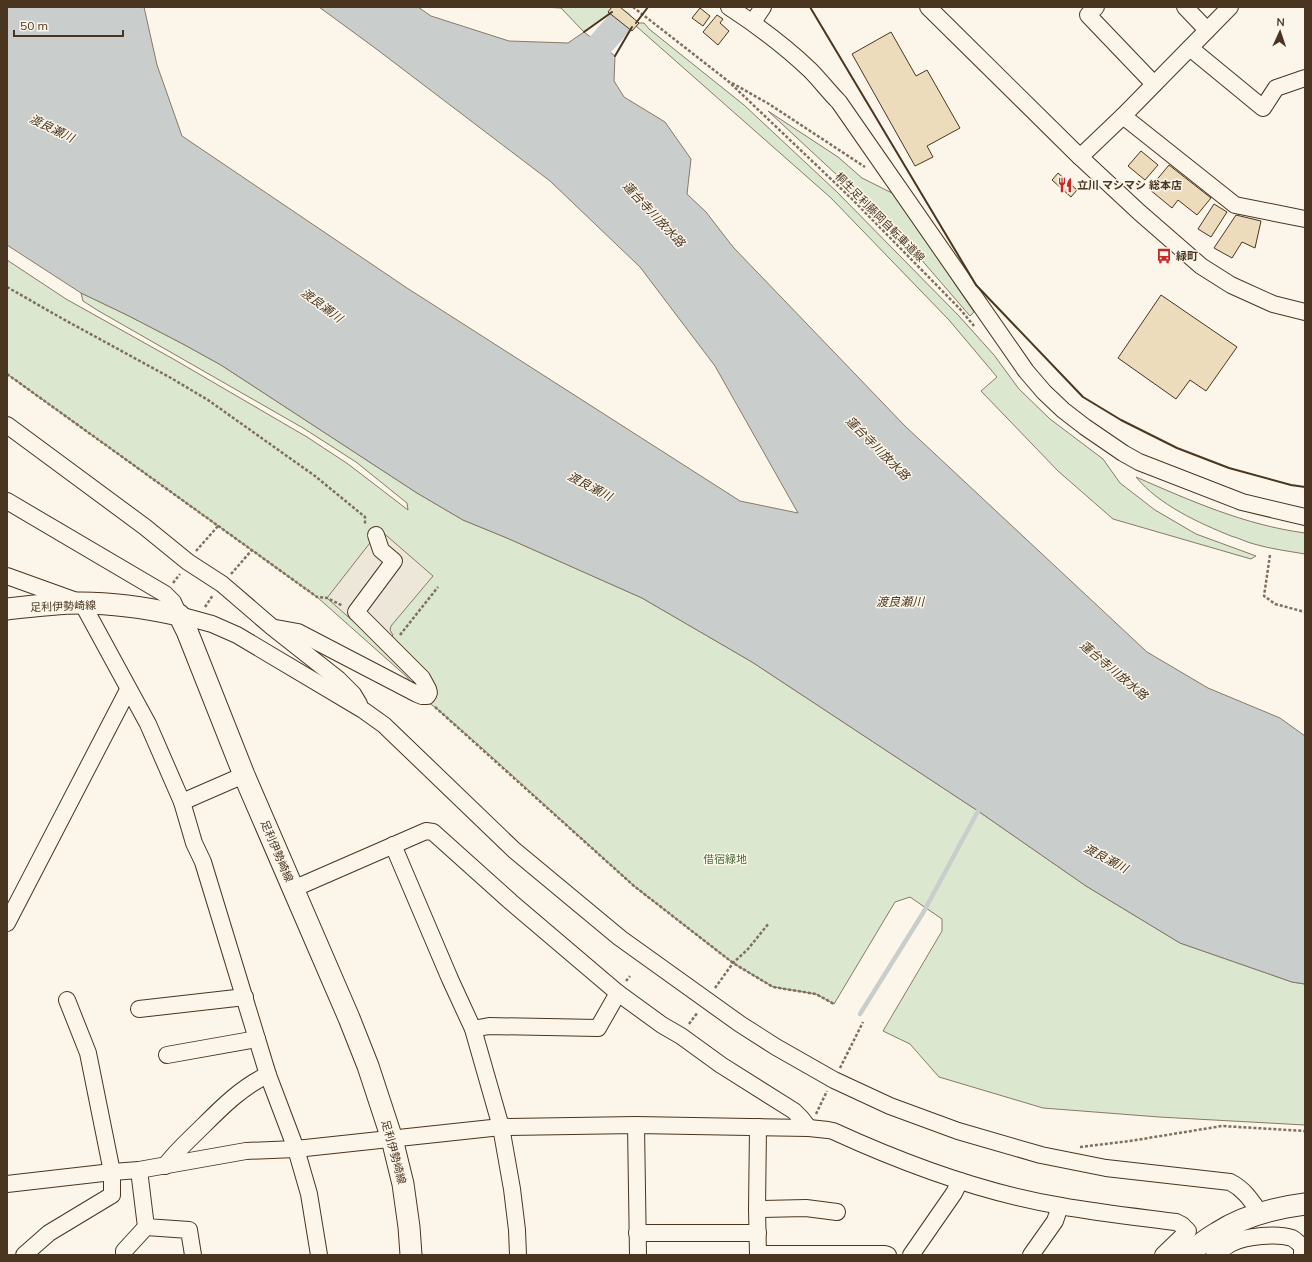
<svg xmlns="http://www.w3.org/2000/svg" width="1312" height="1262" viewBox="0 0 1312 1262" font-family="Mulish,'Noto Sans JP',sans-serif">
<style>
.green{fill:#dce7d0;stroke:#887966}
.parking{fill:#ede7d9;stroke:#887966}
.water{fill:#c9cecd;stroke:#887966}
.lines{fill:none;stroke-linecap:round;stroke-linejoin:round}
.stream{stroke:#c9cecd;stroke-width:4.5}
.river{stroke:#c9cecd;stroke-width:26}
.building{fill:#ecdcbc;stroke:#4a3520}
.minor-casing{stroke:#4a3520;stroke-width:18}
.major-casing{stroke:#4a3520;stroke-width:23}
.path{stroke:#7f6f5c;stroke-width:2.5;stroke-dasharray:3 2;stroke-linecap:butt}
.minor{stroke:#fbf6e9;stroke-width:16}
.major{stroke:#fbf6e9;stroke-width:21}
.wall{stroke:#4a3520;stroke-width:2}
.labels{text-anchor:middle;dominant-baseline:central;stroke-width:3;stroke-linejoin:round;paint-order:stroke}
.poi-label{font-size:11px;font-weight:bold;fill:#4a3520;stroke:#fbf6e9;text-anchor:start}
.street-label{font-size:11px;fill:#4a3520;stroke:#fbf6e9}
.park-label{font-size:11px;fill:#436837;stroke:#fbf6e9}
.water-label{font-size:12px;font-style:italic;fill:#4a3520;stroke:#fbf6e9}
</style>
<rect width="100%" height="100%" fill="#fbf6e9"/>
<g class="green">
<polygon points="543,7 612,7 611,13 584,32 561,8"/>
<polygon points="639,23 644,23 649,29 744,105 837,192 959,316 994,355 1019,389 1050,419 1103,459 1120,483 1155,510 1196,534 1256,556 1251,559 1113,519 1058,471 981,391 997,377 949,320 831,198 636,26"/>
<polygon points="768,111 838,157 862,178 894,194 974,312 970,316 894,228"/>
<polygon points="7,260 66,299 175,360 307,437 348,464 408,510 407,503 356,462 303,428 97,310 83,301 81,293 127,315 183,344 221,365 417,493 463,520 507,538 642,598 752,662 978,811 1086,886 1180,943 1292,982 1305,984 1305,1125 1159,1117 1043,1108 939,1077 910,1044 883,1031 942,931 942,919 910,897 895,902 834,1004 816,994 773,987 733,963 634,886 483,749 435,707 424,700 407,677 317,597 7,374"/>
<path d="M1136,477C1191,501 1245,525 1305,533V554C1288,551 1271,549 1254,544C1246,542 1239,538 1231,536C1199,523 1159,505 1136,477Z"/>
</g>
<polygon class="parking" points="380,530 433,576 391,626 390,630 393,635 382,647 327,598"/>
<polygon class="water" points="7,7 144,7 157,65 182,136 407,288 740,501 798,513 715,366 640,267 550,181 375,48 319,7 418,7 431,16 509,41 568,43 584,32 615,56 614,81 624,97 665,122 691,159 687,194 706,212 733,247 905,426 1147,652 1208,688 1280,718 1305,736 1305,984 1292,982 1180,943 1086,886 978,811 752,662 642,598 507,538 463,520 417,493 221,365 183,344 127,315 81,293 7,245"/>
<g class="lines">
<polyline class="stream" points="860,1014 923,913 978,811 982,807"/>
<path class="river" d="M582,75C588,55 607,38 620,22"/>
</g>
<g class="building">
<polygon points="612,7 620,7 639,23 632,31 608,12"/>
<polygon points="700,8 710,16 703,26 692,18"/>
<polygon points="717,15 723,19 720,23 729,31 718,45 703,32"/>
<polygon points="891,32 916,76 927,70 960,128 927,146 933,157 915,166 852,54"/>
<polygon points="1141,151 1158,165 1145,180 1128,166"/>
<polygon points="1169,165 1211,198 1197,215 1178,200 1172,208 1149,189"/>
<polygon points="1058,173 1077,190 1071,197 1052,180"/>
<polygon points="1214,204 1227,212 1211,237 1198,229"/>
<polygon points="1236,215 1261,221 1255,248 1242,242 1232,258 1214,248"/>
<polygon points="1161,295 1237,347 1206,391 1190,380 1176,399 1118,358"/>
</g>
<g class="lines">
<g class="minor-casing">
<g id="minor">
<path d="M729,7C758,26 785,46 810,70C820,80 829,92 839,102L1026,371L1044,392L1063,410L1085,427L1123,453L1139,462L1242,502L1305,517"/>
<polyline points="928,7 1080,157 1139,212 1201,266 1231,285 1273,304 1305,312"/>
<polyline points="1096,7 1088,15 1154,84"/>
<polyline points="1185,7 1207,30"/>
<polyline points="753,22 763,7"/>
<polyline points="1190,48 1263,108 1276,88 1305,78"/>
<polyline points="1123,116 1235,205 1305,219"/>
<polyline points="1080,157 1123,116 1230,7"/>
<polyline points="7,425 145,527 188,562 222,584 272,627 338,679 353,694 359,704"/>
<path d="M7,501L165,594L173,602L179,615L212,624L237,635L363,710L384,725L514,850L620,938L740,1024L776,1047L834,1080L890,1106L958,1131L1041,1155L1106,1168L1230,1182C1244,1189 1251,1200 1260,1213"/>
<polyline points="7,576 82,603 148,724 182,802 194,843 203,862 268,1075 296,1149 309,1194 319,1255"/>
<polyline points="276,628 298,632 417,694 422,696 427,696 429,693 428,689 422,678 356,612 394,561 381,550 376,535"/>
<polyline points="182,802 244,775"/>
<polyline points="393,845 450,979 473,1029 501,1127 512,1189 517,1230 518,1255"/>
<polyline points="293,889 426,831 433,832 511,902 618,993 662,1025 681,1036 721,1065 794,1111 801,1118 809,1128"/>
<polyline points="7,923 128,690"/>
<polyline points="139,1009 245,997"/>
<polyline points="473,1029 489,1026 598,1028 618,993"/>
<polyline points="167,1055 257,1039"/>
<polyline points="636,1125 638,1255"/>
<polyline points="758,1127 757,1209 758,1255"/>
<path d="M165,1166C176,1151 190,1139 203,1126C221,1108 244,1085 268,1075"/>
<polyline points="139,1170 146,1227 189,1230 193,1255"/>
<path d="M7,1184L112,1172L139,1170L246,1151L296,1149L501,1127L636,1125L809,1128L828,1130L833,1131C905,1164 983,1193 1061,1206C1099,1213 1137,1217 1176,1222L1182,1225L1188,1231L1163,1255"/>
<polyline points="757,1209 806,1208 837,1212"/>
<polyline points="637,1233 758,1233"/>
<polyline points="758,1254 885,1254 888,1255"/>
<polyline points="24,1255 49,1233 112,1195 112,1172 88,1053 67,1000"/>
<polyline points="124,1255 124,1251 146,1227"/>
<polyline points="911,1255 954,1193 960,1181"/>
<polyline points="1031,1255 1055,1221 1060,1206"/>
<path d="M1214,1255C1220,1251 1226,1246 1232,1243C1246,1236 1277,1233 1292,1238C1296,1240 1298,1243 1302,1246V1255"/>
</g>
</g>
<g class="major-casing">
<g id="major">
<path d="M7,609C32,606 56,603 81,603C114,603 147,608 179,615L187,631L244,775L349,1018L368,1066L392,1139L403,1184L409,1227L411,1255"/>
<path d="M1186,1255C1196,1248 1206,1239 1217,1233C1243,1216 1274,1208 1305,1204"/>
</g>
</g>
<g class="path">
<polyline points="633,7 728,81 853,200 960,309 974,326"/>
<polyline points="732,83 769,104 865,167"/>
<polyline points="7,287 63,319 171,378 208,400 315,476 365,517 365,525"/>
<polyline points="7,374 317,597 327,598 343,606"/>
<polyline points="196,551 218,526"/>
<polyline points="1270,555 1264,596 1275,604 1305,612"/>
<polyline points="231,574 252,550"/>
<polyline points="173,583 180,574"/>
<polyline points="205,607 213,595"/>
<polyline points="400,635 438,587"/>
<polyline points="435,707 634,886 733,963 773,987 816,994 834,1004"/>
<polyline points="626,981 630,976"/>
<polyline points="715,988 733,963 748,949 769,923"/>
<polyline points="689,1024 698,1012"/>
<polyline points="840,1068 863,1022"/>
<polyline points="816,1114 827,1091"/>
<polyline points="1080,1147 1130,1141 1222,1126 1305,1131"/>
</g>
<use href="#minor" class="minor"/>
<use href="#major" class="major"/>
<g class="wall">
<polyline points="810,7 976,285 1083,397 1121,420 1177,448 1229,468 1291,485 1305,487"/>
<polyline points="636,23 648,7"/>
<polyline points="584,32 612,12"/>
<polyline points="615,56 632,27"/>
</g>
</g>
<defs>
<g id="restaurant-bare" transform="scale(1.2)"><path d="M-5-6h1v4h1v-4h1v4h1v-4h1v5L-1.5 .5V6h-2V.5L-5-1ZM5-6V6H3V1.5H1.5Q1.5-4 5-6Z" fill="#c62828" stroke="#fbf6e9" stroke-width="2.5" paint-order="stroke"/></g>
<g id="bus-bare" transform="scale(1.2)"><path d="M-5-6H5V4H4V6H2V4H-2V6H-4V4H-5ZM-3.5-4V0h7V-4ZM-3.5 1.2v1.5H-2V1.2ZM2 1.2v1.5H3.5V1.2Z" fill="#c62828" stroke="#fbf6e9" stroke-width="2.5" paint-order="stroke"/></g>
</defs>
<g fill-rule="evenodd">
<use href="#restaurant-bare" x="1065" y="185"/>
<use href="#bus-bare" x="1164" y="256"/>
</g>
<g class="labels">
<g class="poi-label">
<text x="1077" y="185">立川 マシマシ 総本店</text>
<text x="1176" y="256">緑町</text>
</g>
<g class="street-label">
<text transform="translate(880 217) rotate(45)">桐生足利藤岡自転車道線</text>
<text transform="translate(63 606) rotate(-2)">足利伊勢崎線</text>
<text transform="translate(277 851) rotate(67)">足利伊勢崎線</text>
<text transform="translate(394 1152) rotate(75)">足利伊勢崎線</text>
</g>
<g class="park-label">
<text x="725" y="859">借宿緑地</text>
</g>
<g class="water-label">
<text transform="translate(52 128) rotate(26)">渡良瀬川</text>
<text transform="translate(654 214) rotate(47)">蓮台寺川放水路</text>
<text transform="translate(322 305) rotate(37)">渡良瀬川</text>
<text transform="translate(878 448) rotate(45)">蓮台寺川放水路</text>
<text transform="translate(590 486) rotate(28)">渡良瀬川</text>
<text x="900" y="601">渡良瀬川</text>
<text transform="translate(1114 670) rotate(40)">蓮台寺川放水路</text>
<text transform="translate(1106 858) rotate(28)">渡良瀬川</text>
</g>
</g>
<rect width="1312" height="1262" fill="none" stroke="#4a3520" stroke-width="16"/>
<g transform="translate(1280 32) rotate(3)" stroke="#fbf6e9" stroke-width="3" paint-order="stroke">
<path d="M0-3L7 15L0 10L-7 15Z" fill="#4a3520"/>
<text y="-6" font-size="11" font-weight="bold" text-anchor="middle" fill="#4a3520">N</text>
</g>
<path d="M14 30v6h109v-6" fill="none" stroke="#4a3520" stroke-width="2"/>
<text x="20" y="30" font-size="12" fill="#4a3520" stroke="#fbf6e9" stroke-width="3" paint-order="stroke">50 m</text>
</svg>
